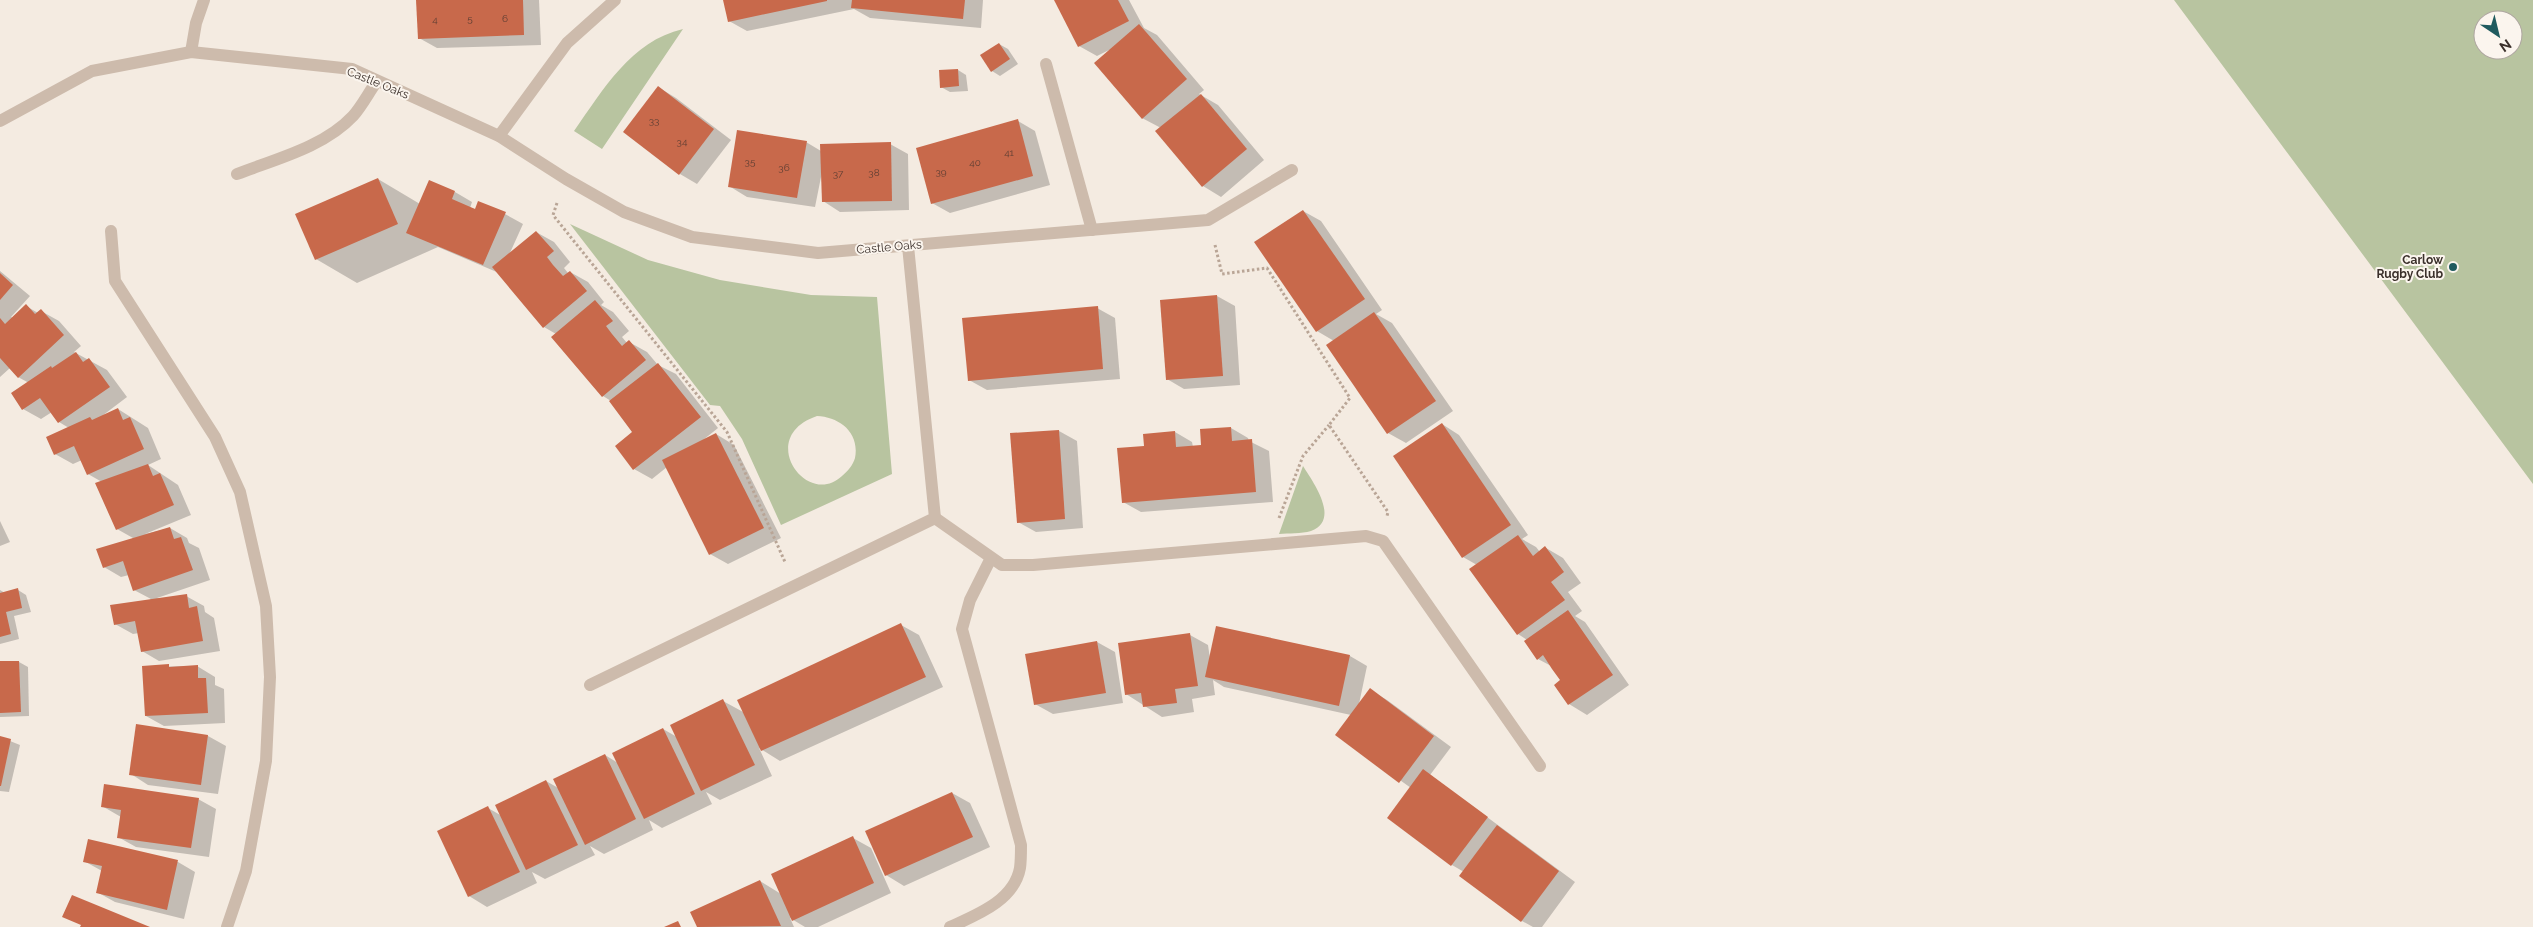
<svg xmlns="http://www.w3.org/2000/svg" width="2533" height="927" viewBox="0 0 2533 927" font-family="Raleway,sans-serif">
<style>
.green{fill:#b8c4a0;fill-rule:evenodd}
.shadow{fill:#0003}
.building{fill:#c8694b}
.lines{fill:none;stroke-linecap:round;stroke-linejoin:round}
.path{stroke:#b9a596;stroke-width:3;stroke-dasharray:2.5 2.5;stroke-linecap:butt}
.minor{stroke:#cdbbac;stroke-width:12}
.poi-dot{fill:#1f5a5e;stroke:#fbf5ee;stroke-width:2}
.labels{text-anchor:middle;dominant-baseline:central;stroke-width:4;stroke-linejoin:round;paint-order:stroke}
.number-label{font-size:10px;fill:#5e3e33}
.street-label{font-size:12px;fill:#3b302b;stroke:#fbf5ee}
.poi-label{font-size:12px;font-weight:bold;fill:#3b302b;stroke:#fbf5ee;text-anchor:end}
</style>
<rect width="100%" height="100%" fill="#f4ebe1"/>
<g class="green">
<path d="M2174,0H2533V484ZM2483,20H2513V50H2483Z"/>
<path d="M683,29L602,149L574,131C603,90 631,41 683,29Z"/>
<path d="M570,224L648,260L720,280L811,295L877,297L892,474L781,525L742,439L720,406L710,405ZM817,416C839,417 860,432 855,458C853,465 848,471 842,476C807,509 755,437 817,416Z"/>
<path d="M1303,466C1313,482 1341,520 1311,531C1301,534 1289,533 1279,534Z"/>
</g>
<g class="shadow">
<polygon points="418,0 539,0 541,45 437,48 419,38"/>
<polygon points="724,0 983,0 981,28 870,18 854,9 747,31 729,21"/>
<polygon points="1055,0 1129,0 1144,28 1157,35 1204,90 1199,94 1218,105 1264,160 1221,197 1203,186 1157,131 1161,128 1142,118 1109,50 1097,56 1079,46"/>
<polygon points="999,44 1008,49 1018,64 1000,76 992,71"/>
<polygon points="958,70 966,75 968,91 950,92 941,87"/>
<polygon points="658,87 676,98 731,140 697,184 680,174"/>
<polygon points="1018,121 1035,131 1050,185 950,213 932,203"/>
<polygon points="806,142 821,151 890,144 908,154 909,210 840,212 823,201 822,172 815,207 747,197 729,186"/>
<polygon points="378,179 420,204 455,192 472,202 470,208 505,214 523,224 509,255 536,232 554,242 570,262 564,268 568,273 570,272 588,282 604,302 601,305 613,312 629,331 622,337 627,343 629,342 647,352 658,365 676,374 718,428 703,440 716,434 734,445 781,538 728,564 710,554 667,467 652,479 634,469 634,432 611,401 603,396 556,334 544,327 499,273 438,247 357,283 316,259"/>
<polygon points="1303,211 1321,221 1382,310 1376,314 1392,323 1453,411 1406,443 1388,433 1334,341 1317,331"/>
<polygon points="0,271 30,296 11,317 13,318 26,306 38,313 41,311 59,321 81,346 74,352 107,370 127,397 102,416 118,409 148,428 161,459 148,465 178,485 191,515 145,534 170,528 187,538 189,543 199,548 210,580 157,598 162,600 186,596 204,606 205,612 214,618 220,651 159,661 142,651 139,633 133,634 115,624 151,599 134,590 129,575 121,577 104,567 133,538 117,529 102,482 88,474 82,460 73,464 55,454 69,428 59,422 52,412 41,419 23,409 13,394 29,383 18,377 10,368 0,377"/>
<polygon points="1217,296 1235,306 1240,385 1184,389 1167,379 1161,301"/>
<polygon points="1097,308 1115,318 1120,379 987,390 969,380"/>
<polygon points="1442,424 1459,435 1528,535 1522,539 1536,547 1540,552 1546,548 1563,558 1581,583 1568,592 1582,611 1575,616 1585,622 1629,685 1587,715 1569,704 1556,685 1562,681 1553,667 1538,659 1527,640 1518,634 1477,565 1463,557"/>
<polygon points="1231,428 1248,438 1249,441 1269,451 1273,502 1141,512 1123,502 1145,447 1175,432 1192,442 1193,447 1202,446"/>
<polygon points="1059,431 1077,441 1083,528 1036,532 1018,522"/>
<polygon points="0,521 10,542 0,546"/>
<polygon points="0,590 5,593 18,590 26,595 31,612 14,616 19,639 0,644"/>
<polygon points="901,625 919,635 943,687 780,761 759,748 772,776 720,800 706,792 712,804 662,828 649,820 653,830 604,854 590,846 595,855 545,879 532,872 537,883 487,907 469,896 438,832 488,808 502,816 546,781 560,789 605,755 618,763 663,729 677,737 723,701 745,713"/>
<polygon points="1190,635 1208,645 1210,659 1350,656 1367,666 1359,704 1370,690 1387,700 1451,747 1430,775 1575,882 1542,927 1533,927 1522,921 1464,872 1452,865 1411,788 1337,735 1351,715 1224,687 1213,680 1215,695 1192,699 1194,712 1162,717 1126,694"/>
<polygon points="1097,642 1115,652 1123,703 1053,714 1035,704 1026,655"/>
<polygon points="0,662 19,662 28,667 29,716 0,717"/>
<polygon points="197,666 215,677 215,685 224,689 225,723 164,726 146,716 144,667"/>
<polygon points="138,726 208,736 226,746 218,794 148,785 131,774"/>
<polygon points="0,737 20,745 9,792 0,791"/>
<polygon points="952,793 970,803 990,847 904,886 886,875"/>
<polygon points="198,799 216,809 209,857 136,847 118,837 121,817 102,806"/>
<polygon points="853,838 871,848 891,893 818,927 805,927 790,918 794,927 699,927 692,912 760,881 781,894"/>
<polygon points="89,841 178,862 195,872 184,919 115,902 97,892 102,871 84,861"/>
</g>
<g class="building">
<polygon points="416,0 523,0 524,35 418,39"/>
<polygon points="723,0 827,0 827,1 728,22"/>
<polygon points="852,0 965,0 963,19 851,8"/>
<polygon points="1054,0 1118,0 1129,21 1078,47"/>
<polygon points="1139,24 1187,79 1142,119 1094,63"/>
<polygon points="999,43 1010,59 991,72 980,55"/>
<polygon points="958,69 959,86 940,88 939,70"/>
<polygon points="658,86 714,129 679,175 623,132"/>
<polygon points="1201,94 1247,149 1202,187 1155,131"/>
<polygon points="1018,119 1033,176 931,204 916,148"/>
<polygon points="737,130 807,141 797,198 728,187"/>
<polygon points="891,142 892,201 822,202 820,144"/>
<polygon points="378,178 398,224 315,260 295,214"/>
<polygon points="429,180 455,191 452,199 475,209 478,201 506,212 483,265 406,233"/>
<polygon points="1303,210 1365,299 1316,332 1254,242"/>
<polygon points="536,231 554,251 547,257 553,265 563,276 570,271 587,291 543,328 492,267"/>
<polygon points="0,273 13,285 0,300"/>
<polygon points="1217,295 1223,376 1166,380 1160,300"/>
<polygon points="595,300 613,321 606,326 612,334 622,346 629,340 646,360 602,397 551,337"/>
<polygon points="26,304 35,314 41,309 64,335 18,378 0,358 0,318 5,324"/>
<polygon points="1098,306 1103,369 968,381 962,318"/>
<polygon points="1374,312 1436,401 1387,434 1326,345"/>
<polygon points="76,352 83,362 89,358 110,387 58,423 40,398 22,410 11,393 51,366 52,368"/>
<polygon points="658,363 701,417 633,470 615,446 632,432 609,401"/>
<polygon points="118,408 123,420 130,417 144,449 87,475 74,446 54,455 46,437 90,417 92,420"/>
<polygon points="1442,423 1511,525 1462,558 1393,456"/>
<polygon points="1231,427 1232,441 1252,439 1256,492 1122,503 1117,448 1144,446 1143,434 1175,431 1176,447 1201,445 1200,429"/>
<polygon points="1059,430 1065,519 1017,523 1010,433"/>
<polygon points="716,433 764,528 709,555 662,460"/>
<polygon points="148,464 153,476 160,473 174,505 116,530 95,483"/>
<polygon points="170,527 174,539 181,537 193,570 133,591 123,561 103,568 96,549"/>
<polygon points="1518,535 1533,556 1545,546 1564,572 1551,582 1565,600 1517,635 1469,569"/>
<polygon points="18,588 22,608 6,612 11,634 0,637 0,593"/>
<polygon points="187,594 189,608 197,606 203,641 141,652 135,621 114,625 110,605"/>
<polygon points="1568,610 1613,675 1568,705 1554,685 1560,680 1552,669 1543,655 1537,660 1524,641"/>
<polygon points="901,623 926,677 761,751 737,700"/>
<polygon points="1216,626 1350,655 1339,706 1205,677"/>
<polygon points="1190,633 1198,686 1175,689 1177,703 1143,707 1141,693 1125,695 1118,643"/>
<polygon points="1097,641 1106,693 1034,705 1025,654"/>
<polygon points="0,661 19,661 21,712 0,713"/>
<polygon points="169,664 169,667 198,665 198,678 206,678 208,713 145,716 142,666"/>
<polygon points="1370,688 1434,736 1399,783 1335,735"/>
<polygon points="723,699 755,765 701,791 670,725"/>
<polygon points="136,724 208,735 201,785 129,775"/>
<polygon points="663,728 695,794 644,819 612,753"/>
<polygon points="0,736 11,739 1,786 0,786"/>
<polygon points="605,754 636,819 585,845 553,779"/>
<polygon points="1423,769 1488,817 1451,866 1387,818"/>
<polygon points="546,780 578,845 526,870 495,805"/>
<polygon points="104,784 199,798 191,848 117,838 121,810 101,807"/>
<polygon points="952,792 973,837 885,876 865,831"/>
<polygon points="488,806 520,872 468,897 437,831"/>
<polygon points="1497,825 1559,871 1521,922 1459,876"/>
<polygon points="853,836 874,883 792,921 771,874"/>
<polygon points="88,839 178,860 167,910 96,893 102,866 83,862"/>
<polygon points="760,880 781,926 697,927 690,912"/>
<polygon points="72,895 150,927 80,927 81,925 62,917"/>
<polygon points="678,921 681,927 664,927"/>
</g>
<g class="lines">
<g class="path">
<polyline points="557,203 553,215 727,432 785,562"/>
<polyline points="1215,245 1222,274 1267,268 1350,398 1329,425 1388,512 1387,516"/>
<polyline points="1279,518 1303,456 1329,425"/>
</g>
<g class="minor">
<polyline points="191,52 196,23 204,0"/>
<polyline points="1046,64 1092,230"/>
<polyline points="0,121 92,71 191,52 352,69 499,136 566,179 624,212 692,237 818,253 1208,220 1292,170"/>
<polyline points="499,136 567,43 615,0"/>
<path d="M237,174C276,159 324,147 353,116C362,106 369,92 377,81"/>
<polyline points="111,231 115,281 215,437 240,492 266,606 270,677 266,761 246,871 227,927"/>
<polyline points="935,518 1002,565 1033,565 1366,536 1383,541 1540,766"/>
<polyline points="590,685 935,518 908,246"/>
<path d="M950,927C976,915 1014,901 1020,868C1021,861 1021,852 1021,845L962,629L970,600L991,558"/>
</g>
</g>
<circle class="poi-dot" cx="2453" cy="267" r="5"/>
<g class="labels">
<g class="number-label">
<text x="470" y="18">5</text>
<text x="505" y="18">6</text>
<text x="435" y="19">4</text>
<text x="654" y="120">33</text>
<text x="682" y="141">34</text>
<text x="1009" y="152">41</text>
<text x="750" y="161">35</text>
<text x="975" y="162">40</text>
<text x="784" y="167">36</text>
<text x="941" y="171">39</text>
<text x="874" y="172">38</text>
<text x="838" y="173">37</text>
</g>
<g class="street-label">
<text transform="translate(378 83) rotate(22)">Castle Oaks</text>
<text transform="translate(889 247) rotate(-5)">Castle Oaks</text>
</g>
<g class="poi-label">
<text x="2443" y="260">Carlow<tspan x="2443" dy="14">Rugby Club</tspan></text>
</g>
</g>
<g transform="translate(2498 35) rotate(145)"><circle r="24" fill="#fbf5ee" stroke="#aea6a0"/>
<path d="M0-4L9 19L0 12L-9 19Z" fill="#1f5a5e"/>
<text y="-8" font-size="14" font-weight="bold" text-anchor="middle" fill="#3b302b">N</text>
</g>
</svg>
